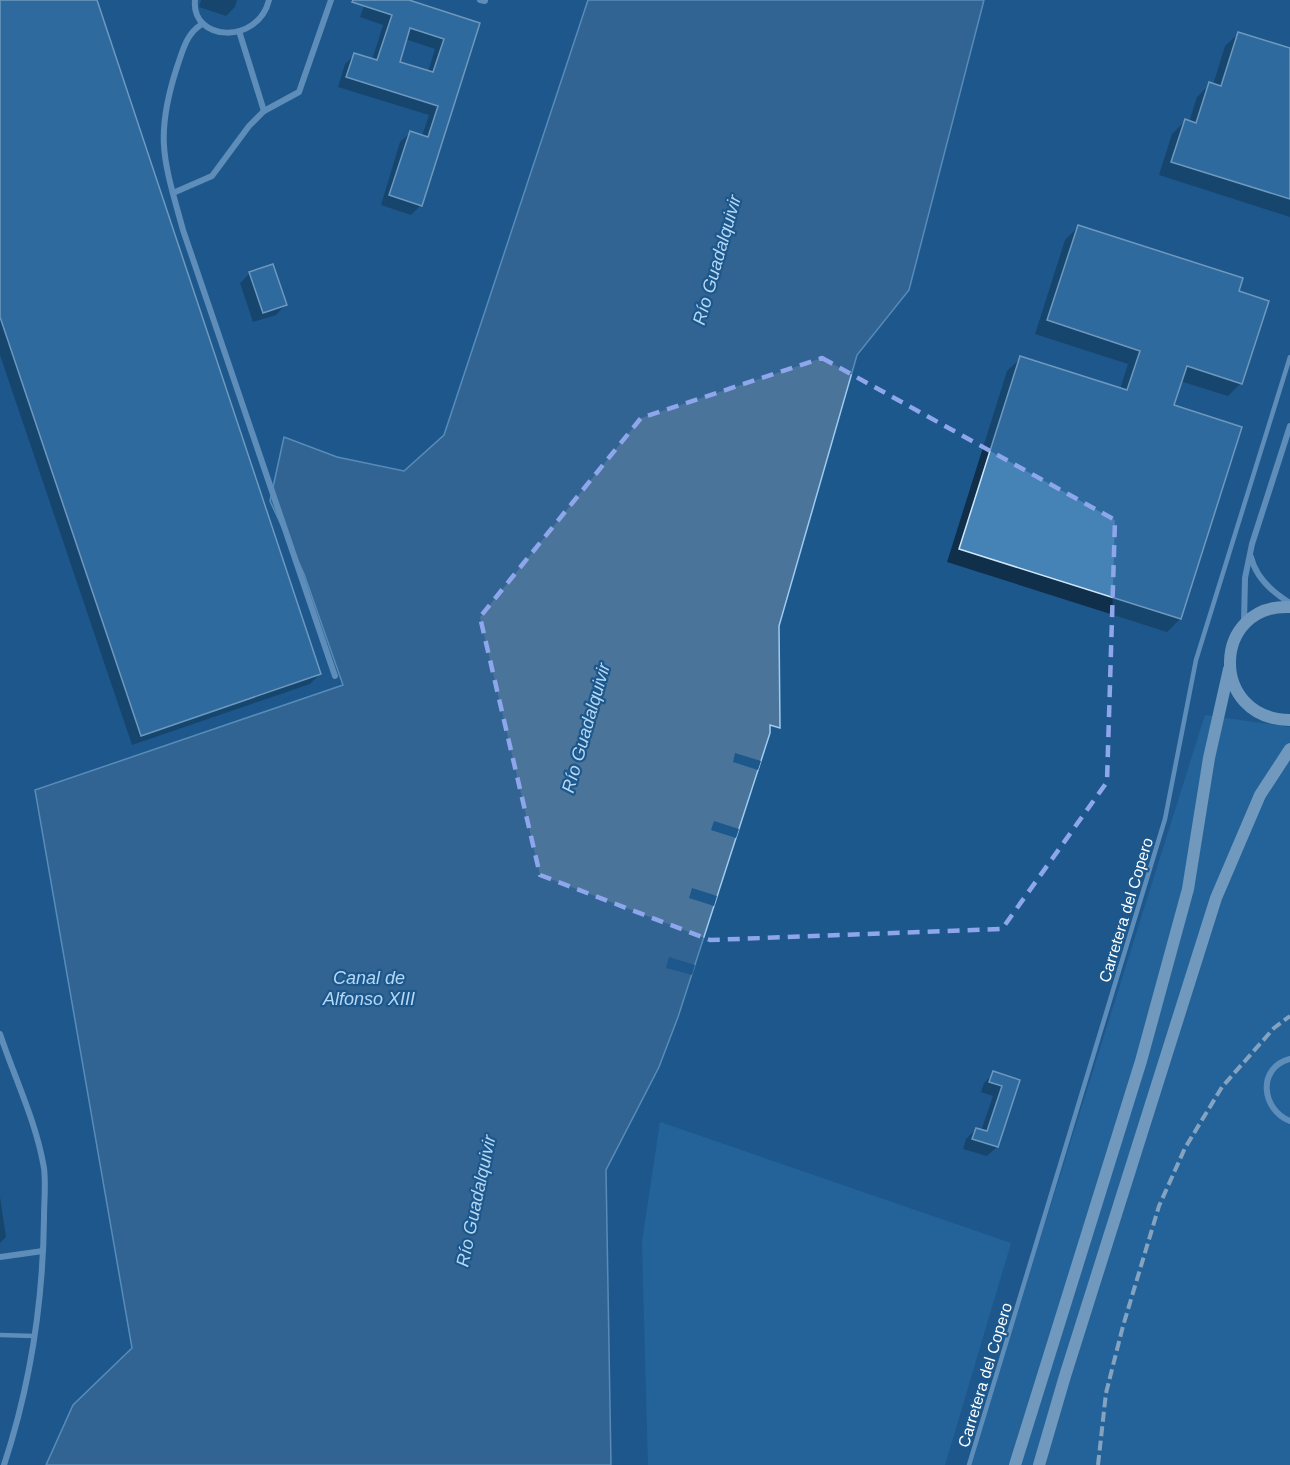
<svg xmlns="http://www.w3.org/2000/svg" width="1290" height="1465" viewBox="0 0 1290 1465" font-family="Helvetica,sans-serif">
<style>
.green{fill:#2d71a9}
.water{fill:#4b749a;stroke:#9ecbef;stroke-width:1.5}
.pier{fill:#1d588d}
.shadow{fill:#0007;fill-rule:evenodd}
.building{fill:#4582b5;stroke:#d0e7f9;stroke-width:1.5;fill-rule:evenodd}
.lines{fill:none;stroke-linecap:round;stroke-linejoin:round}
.service{stroke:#aacfed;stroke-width:4.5}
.minor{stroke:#aacfed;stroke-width:6}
.secondary{stroke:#d7e9f9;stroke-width:12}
.rail{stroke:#fff;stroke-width:4;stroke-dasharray:10 4.5;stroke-linecap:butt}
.marked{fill:none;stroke:#8ea6ec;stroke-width:4.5;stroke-dasharray:12 8;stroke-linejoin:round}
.labels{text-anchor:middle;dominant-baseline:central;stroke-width:4.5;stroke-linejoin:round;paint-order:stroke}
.street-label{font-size:16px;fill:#fff;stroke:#1d588d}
.water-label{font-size:18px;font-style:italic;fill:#b6d8f4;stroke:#1d588d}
</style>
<rect width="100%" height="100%" fill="#1d588d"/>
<g class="green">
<polygon points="1205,715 1290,727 1290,1465 969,1465"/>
<polygon points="660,1122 1011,1243 945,1465 648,1465 642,1242"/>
</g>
<polygon class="water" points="588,0 984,0 909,290 857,355 779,626 780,728 770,725 770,733 678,1017 659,1067 606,1170 611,1465 46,1465 73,1405 132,1348 35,790 343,685 304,574 270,501 284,437 337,457 404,471 444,435"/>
<g class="pier">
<polygon points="735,753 761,761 758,770 733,762"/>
<polygon points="714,821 739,829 736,838 711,830"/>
<polygon points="692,888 717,896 714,906 689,898"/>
<polygon points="669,957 695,965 692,975 666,968"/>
</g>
<g class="shadow">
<polygon points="0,0 93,0 320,674 310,684 132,745 0,355"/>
<polygon points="201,0 237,0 235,7 226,16 199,7"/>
<path d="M366,0H404L478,24L421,205L411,215L381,205L400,142L410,133L422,136L429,115L338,87L345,64L355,54L372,60L383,25L360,17ZM405,39L435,49L428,72L398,63Z"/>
<polygon points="1239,33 1290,49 1290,217 1159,175 1172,134 1185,121 1189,122 1197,97 1210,84 1213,85 1225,46"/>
<polygon points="1078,227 1237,292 1241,383 1228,396 1180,381 1172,406 1180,619 1167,632 947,562 1007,371 1021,358 1120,389 1128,364 1035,334 1065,240"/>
<polygon points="250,273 285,305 276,315 253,322 240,283"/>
<polygon points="994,1073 1018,1081 997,1147 987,1156 963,1149 966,1139 976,1129 981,1131 993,1096 981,1092 984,1083"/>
<polygon points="0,1197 6,1237 0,1243"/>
</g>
<g class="building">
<polygon points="0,0 97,0 321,674 141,736 0,317"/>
<path d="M353,0H409L480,23L422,206L389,195L410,131L428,137L438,106L346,77L354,53L377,60L392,15L352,2ZM410,28L444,39L433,72L400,62Z"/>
<polygon points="1238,32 1290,48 1290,199 1171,162 1185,119 1196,123 1209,82 1221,86"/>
<polygon points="1078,225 1243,278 1239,291 1269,301 1242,384 1187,366 1174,405 1242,427 1181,619 959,549 1020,356 1127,390 1140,351 1047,320"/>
<polygon points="273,264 287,305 263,313 249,272"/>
<polygon points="993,1071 1020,1080 998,1147 972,1139 976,1128 987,1131 1002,1086 989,1082"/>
</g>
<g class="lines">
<g class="service">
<polyline points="0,1335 34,1336"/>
<polyline points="969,1465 1165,819 1196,660 1290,357"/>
</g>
<g class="minor">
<path d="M195,0C191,42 258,45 269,0"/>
<polyline points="480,0 485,1"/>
<path d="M202,24C186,34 183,50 177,67C154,138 164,161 183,230L335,676"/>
<polyline points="239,31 264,111"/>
<polyline points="173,193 212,176 249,126 264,111 299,92 331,0"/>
<path d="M1251,557C1256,578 1272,592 1290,603"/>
<polyline points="1244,622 1245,578 1252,544 1290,426"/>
<path d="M0,1034C15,1079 36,1121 44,1168C46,1184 44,1202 44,1218C43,1301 30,1386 4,1465"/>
<path d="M1290,1059C1256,1068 1262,1110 1290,1121"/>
<polyline points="0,1257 43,1251"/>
</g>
<g class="secondary">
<path d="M1290,607C1212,603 1208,719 1290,720"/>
<polyline points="1015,1465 1141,1061 1188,889 1209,758 1229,669"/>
<polyline points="1039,1465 1065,1376 1216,898 1260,795 1290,749"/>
</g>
<polyline class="rail" points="1098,1465 1106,1393 1123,1326 1159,1206 1185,1148 1222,1087 1274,1028 1290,1016"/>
</g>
<path d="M0 0H1290V1465H0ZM822,358L1115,520L1107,782L1002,929L710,940L540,875L480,617L641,418Z" fill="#1d588d" fill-opacity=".55" fill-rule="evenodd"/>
<path class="marked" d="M822,358L1115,520L1107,782L1002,929L710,940L540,875L480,617L641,418Z"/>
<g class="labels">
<g class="street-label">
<text transform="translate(1126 910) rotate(-73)">Carretera del Copero</text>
<text transform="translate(985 1375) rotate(-73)">Carretera del Copero</text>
</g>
<g class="water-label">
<text transform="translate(717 260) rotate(-74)">Río Guadalquivir</text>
<text transform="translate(586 728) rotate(-74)">Río Guadalquivir</text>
<text x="369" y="978">Canal de<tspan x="369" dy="21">Alfonso XIII</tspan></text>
<text transform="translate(476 1201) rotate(-78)">Río Guadalquivir</text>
</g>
</g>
</svg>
